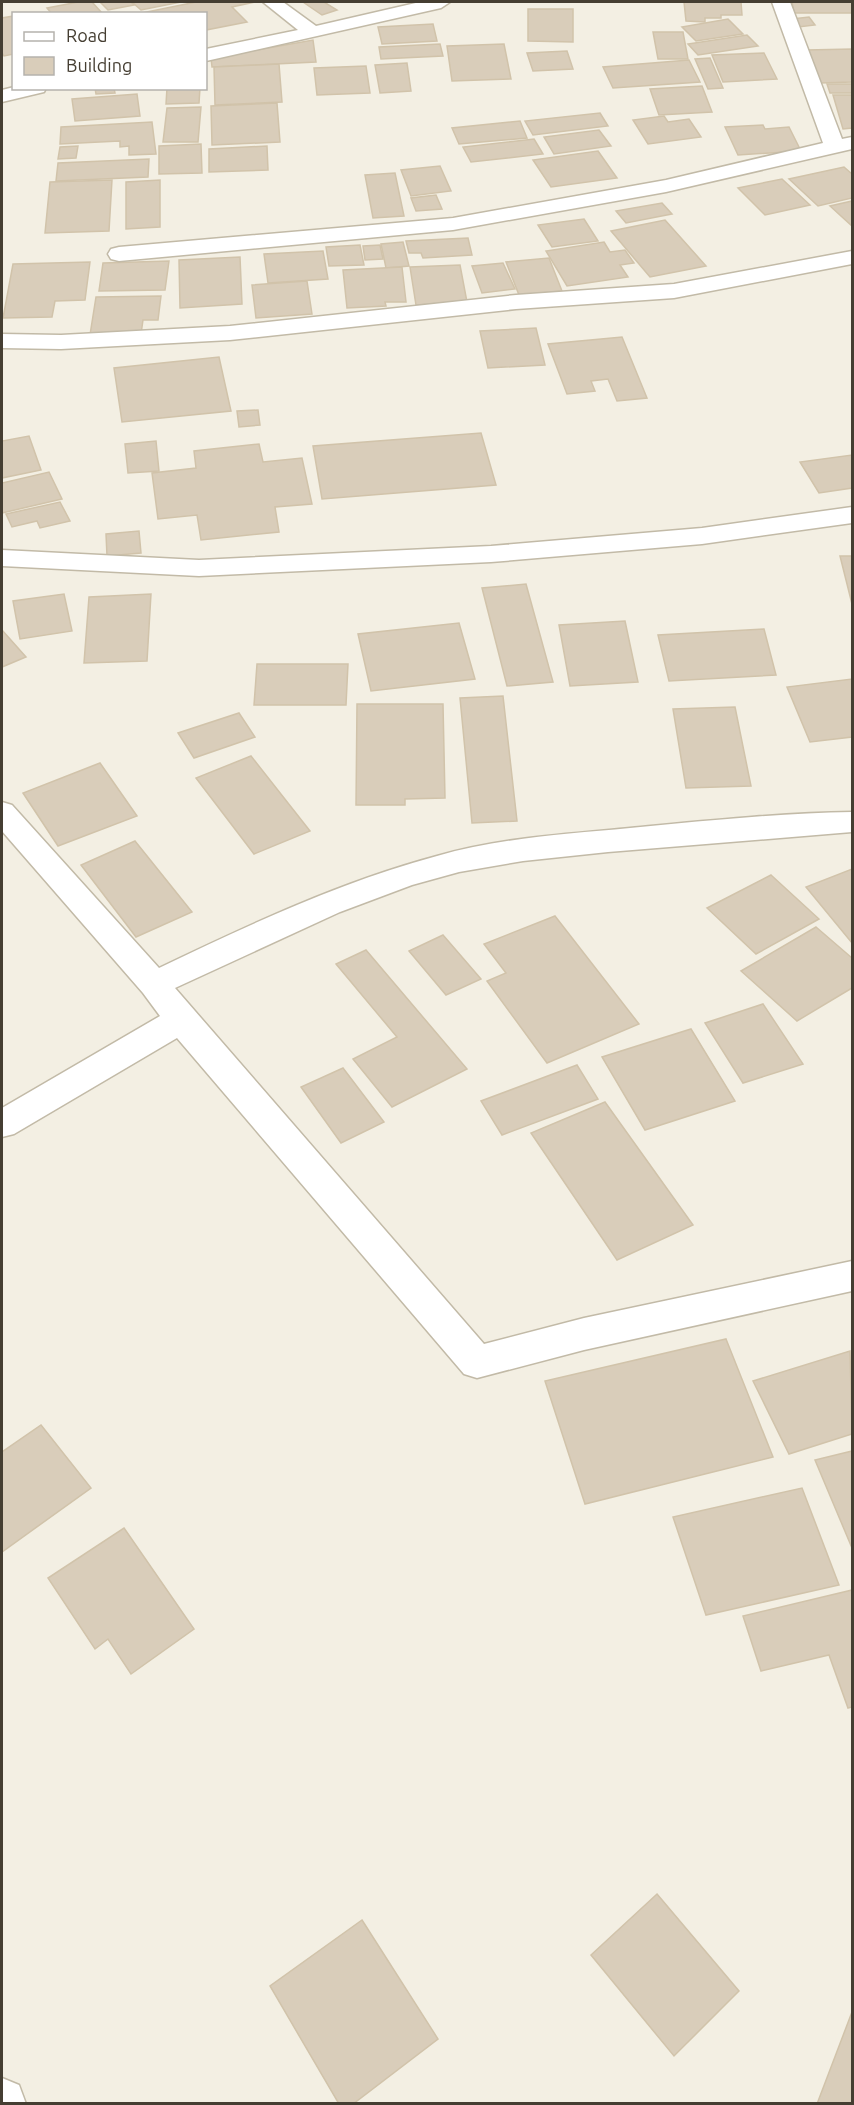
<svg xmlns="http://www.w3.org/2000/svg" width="854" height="2105" viewBox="0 0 854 2105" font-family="Ubuntu,sans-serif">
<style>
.building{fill:#d9cdba;stroke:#d1c3aa;stroke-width:1.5}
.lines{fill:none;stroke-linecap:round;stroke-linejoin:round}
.minor-casing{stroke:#c2baa7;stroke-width:3}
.minor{fill:#fff;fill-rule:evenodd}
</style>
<rect width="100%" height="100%" fill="#f3efe3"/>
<g class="building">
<polygon points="78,2 92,2 102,13 52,14 47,8"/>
<polygon points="100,2 131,2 134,5 108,10"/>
<polygon points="132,2 181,2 141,10"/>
<polygon points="196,2 255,2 232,7 247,22 206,30 206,14 137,14"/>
<polygon points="303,2 324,2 337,10 322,15"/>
<polygon points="684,2 741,2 742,15 721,15 721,18 705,18 705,22 686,21"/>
<polygon points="792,2 852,2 852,13 794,13"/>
<polygon points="528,9 573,9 573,42 528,41"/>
<polygon points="14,16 14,54 4,56 2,53 2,18"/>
<polygon points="809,17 815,25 798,27 791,19"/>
<polygon points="728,19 743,34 696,41 682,27"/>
<polygon points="433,24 437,41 382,44 378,27"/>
<polygon points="653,32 683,32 688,59 658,59"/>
<polygon points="747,35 758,46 698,55 688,44"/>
<polygon points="313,40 316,62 212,67 211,58"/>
<polygon points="440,44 443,56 381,59 379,47"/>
<polygon points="504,44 511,79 452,81 447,46"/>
<polygon points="852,49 852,82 820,83 807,50"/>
<polygon points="567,51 573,69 533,71 527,53"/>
<polygon points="764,53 777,79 723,82 712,55"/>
<polygon points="710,58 723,88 708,89 695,59"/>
<polygon points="689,60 700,82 613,88 603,67"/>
<polygon points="407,63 411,91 380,93 375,65"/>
<polygon points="279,64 282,102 215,105 214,67"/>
<polygon points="366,66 370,93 317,95 314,68"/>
<polygon points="827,84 852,84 852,93 830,93"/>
<polygon points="702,86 712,112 659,115 650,89"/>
<polygon points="95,88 114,88 115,93 96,94"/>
<polygon points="167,88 200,88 199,103 166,104"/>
<polygon points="137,94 140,116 75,121 72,99"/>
<polygon points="833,95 852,95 852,128 843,129"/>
<polygon points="277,103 280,142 212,145 211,106"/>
<polygon points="201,107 198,142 163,142 167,108"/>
<polygon points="600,113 608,126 533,135 525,121"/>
<polygon points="664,116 668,122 689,119 701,137 648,144 633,120"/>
<polygon points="520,121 527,138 459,144 452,128"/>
<polygon points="152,122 156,154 129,155 129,146 120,147 120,141 60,144 61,127"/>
<polygon points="763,125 765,129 789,127 801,151 738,155 725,127"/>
<polygon points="599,130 611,146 554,154 544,137"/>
<polygon points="534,139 543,154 471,162 463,147"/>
<polygon points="201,144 202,173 159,174 159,146"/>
<polygon points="78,146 76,158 58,159 60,147"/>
<polygon points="267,146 268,170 209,172 209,149"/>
<polygon points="598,151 617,178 551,187 533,160"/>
<polygon points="149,159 148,177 56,181 58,163"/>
<polygon points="440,166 451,191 411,196 401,170"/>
<polygon points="844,167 852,174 852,198 818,206 789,179"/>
<polygon points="395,173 404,216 373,218 365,175"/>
<polygon points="782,179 810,205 765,215 738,188"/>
<polygon points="112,180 109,231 45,233 50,182"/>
<polygon points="160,180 160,227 126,229 126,182"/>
<polygon points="436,195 442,209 416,211 411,198"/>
<polygon points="852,201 852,226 830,206"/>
<polygon points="662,203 672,214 626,223 616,211"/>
<polygon points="584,219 598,241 552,247 538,225"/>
<polygon points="665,220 706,266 650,277 611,231"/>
<polygon points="468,238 472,255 423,258 421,253 409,253 406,241"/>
<polygon points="403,242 409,266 386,268 381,244"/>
<polygon points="604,242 610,252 625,250 634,263 620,265 628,277 567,286 546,251"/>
<polygon points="360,245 364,265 329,266 326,247"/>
<polygon points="380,245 383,259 365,260 363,246"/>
<polygon points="323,251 328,279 268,283 264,254"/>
<polygon points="240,257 242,304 180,308 179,260"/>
<polygon points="549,258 562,291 519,295 506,262"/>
<polygon points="169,261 165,290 99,291 103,263"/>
<polygon points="90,262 85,300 55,301 52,317 3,318 13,264"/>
<polygon points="503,263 515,289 482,293 472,266"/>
<polygon points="460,265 467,302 416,305 410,267"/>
<polygon points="402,267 406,302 385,302 386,306 347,308 343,270"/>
<polygon points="307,281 312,314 256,318 252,285"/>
<polygon points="161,296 158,320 143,320 141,334 90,335 96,297"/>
<polygon points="536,328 545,365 488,368 480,331"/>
<polygon points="622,337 647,398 617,401 608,379 591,381 595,391 567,394 548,344"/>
<polygon points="219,357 231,411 122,422 114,368"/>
<polygon points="258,410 260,425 239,427 237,411"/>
<polygon points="481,433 496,485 322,499 313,446"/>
<polygon points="29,436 41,470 2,478 2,441"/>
<polygon points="156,441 159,471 128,473 125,444"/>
<polygon points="259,444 263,462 302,458 312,504 275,507 279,532 201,540 197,515 158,519 152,473 196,468 194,451"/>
<polygon points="852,455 852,488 819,493 800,462"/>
<polygon points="49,472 62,499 2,513 2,483"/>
<polygon points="60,502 70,521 40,528 37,521 12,527 6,514"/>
<polygon points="139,531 141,553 107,556 106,534"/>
<polygon points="840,556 852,556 852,604"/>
<polygon points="526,584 553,682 507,686 482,588"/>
<polygon points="64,594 72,631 20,639 13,601"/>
<polygon points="151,594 147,661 84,663 89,597"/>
<polygon points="625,621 638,682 570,686 559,625"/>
<polygon points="459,623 475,679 371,691 358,634"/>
<polygon points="764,629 776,675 669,681 658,635"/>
<polygon points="2,630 26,657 2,667"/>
<polygon points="257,664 348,664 346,705 254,705"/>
<polygon points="852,679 852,737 810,742 787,687"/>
<polygon points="503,696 517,821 472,823 460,698"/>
<polygon points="357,704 443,704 445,798 405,799 405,805 356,805"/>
<polygon points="735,707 751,786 686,788 673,709"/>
<polygon points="239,713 255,737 194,758 178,733"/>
<polygon points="251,756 310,831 254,854 196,778"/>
<polygon points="100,763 137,816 58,846 23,793"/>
<polygon points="135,841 192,912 136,937 81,865"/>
<polygon points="852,869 852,943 806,887"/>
<polygon points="771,875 819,919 756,954 707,908"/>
<polygon points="555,916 639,1024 547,1063 487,981 506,973 484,944"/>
<polygon points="816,927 852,958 852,988 797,1021 741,971"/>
<polygon points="443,935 481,979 446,995 409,951"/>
<polygon points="366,950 467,1069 392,1107 353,1059 397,1037 336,964"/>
<polygon points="763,1004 803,1064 743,1083 705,1023"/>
<polygon points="691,1029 735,1101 645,1130 602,1057"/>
<polygon points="577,1065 598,1099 502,1135 481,1101"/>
<polygon points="343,1068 384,1122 341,1143 301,1087"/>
<polygon points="605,1102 693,1225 617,1260 531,1133"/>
<polygon points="726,1339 773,1457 585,1504 545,1381"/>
<polygon points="850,1351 852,1434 789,1454 753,1381"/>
<polygon points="41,1425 91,1488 2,1552 2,1452"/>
<polygon points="852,1451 852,1548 815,1460"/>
<polygon points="802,1488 839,1585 706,1615 673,1517"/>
<polygon points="124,1528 194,1629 131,1674 108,1639 95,1649 48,1578"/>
<polygon points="852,1590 852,1707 848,1708 829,1655 761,1671 743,1616"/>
<polygon points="657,1894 739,1991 674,2056 591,1955"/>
<polygon points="362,1920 438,2039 353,2104 339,2104 270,1986"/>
<polygon points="852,2012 852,2104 817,2104"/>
</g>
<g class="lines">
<g class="minor-casing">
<g id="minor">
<polygon points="263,2 283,2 316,26 420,2 450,2 441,8 206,61 206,49 298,30"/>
<polygon points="772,2 790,2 842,139 852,137 852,149 666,192 453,230 119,261 111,259 108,254 111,249 119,247 453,218 666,180 823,143"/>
<polygon points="14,87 14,88 46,88 44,92 2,102 2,90"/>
<polygon points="852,251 852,264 674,298 516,309 230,340 61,349 2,348 2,334 61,335 230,326 516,295 674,284"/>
<polygon points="852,507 852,523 702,544 491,562 199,576 2,566 2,550 199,560 491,546 702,528"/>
<path d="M2,802L12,805L159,968C249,925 340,882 437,856C499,838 566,834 630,828C704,821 779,813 852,812V832L608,852L523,861L459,872L412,885L340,912L175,988L484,1344L584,1318L852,1261V1291L584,1350L477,1378L464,1374L177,1038L14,1134L2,1137V1108L160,1016L143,993L2,831Z"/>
<polygon points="2,2078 19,2085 26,2104 2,2104"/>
</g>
</g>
<use href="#minor" class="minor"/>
</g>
<rect width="854" height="2105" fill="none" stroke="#453e32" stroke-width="6"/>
<rect x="12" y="12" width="195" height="78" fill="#ffffff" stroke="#b5b2ad" stroke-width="1.5"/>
<rect x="24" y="32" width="30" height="9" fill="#ffffff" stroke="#b5b2ad" stroke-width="1.5"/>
<text x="66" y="42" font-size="18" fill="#453e32">Road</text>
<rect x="24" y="57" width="30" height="18" fill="#d9cdba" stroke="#b5b2ad" stroke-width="1.5"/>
<text x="66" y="72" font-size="18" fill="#453e32">Building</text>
</svg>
